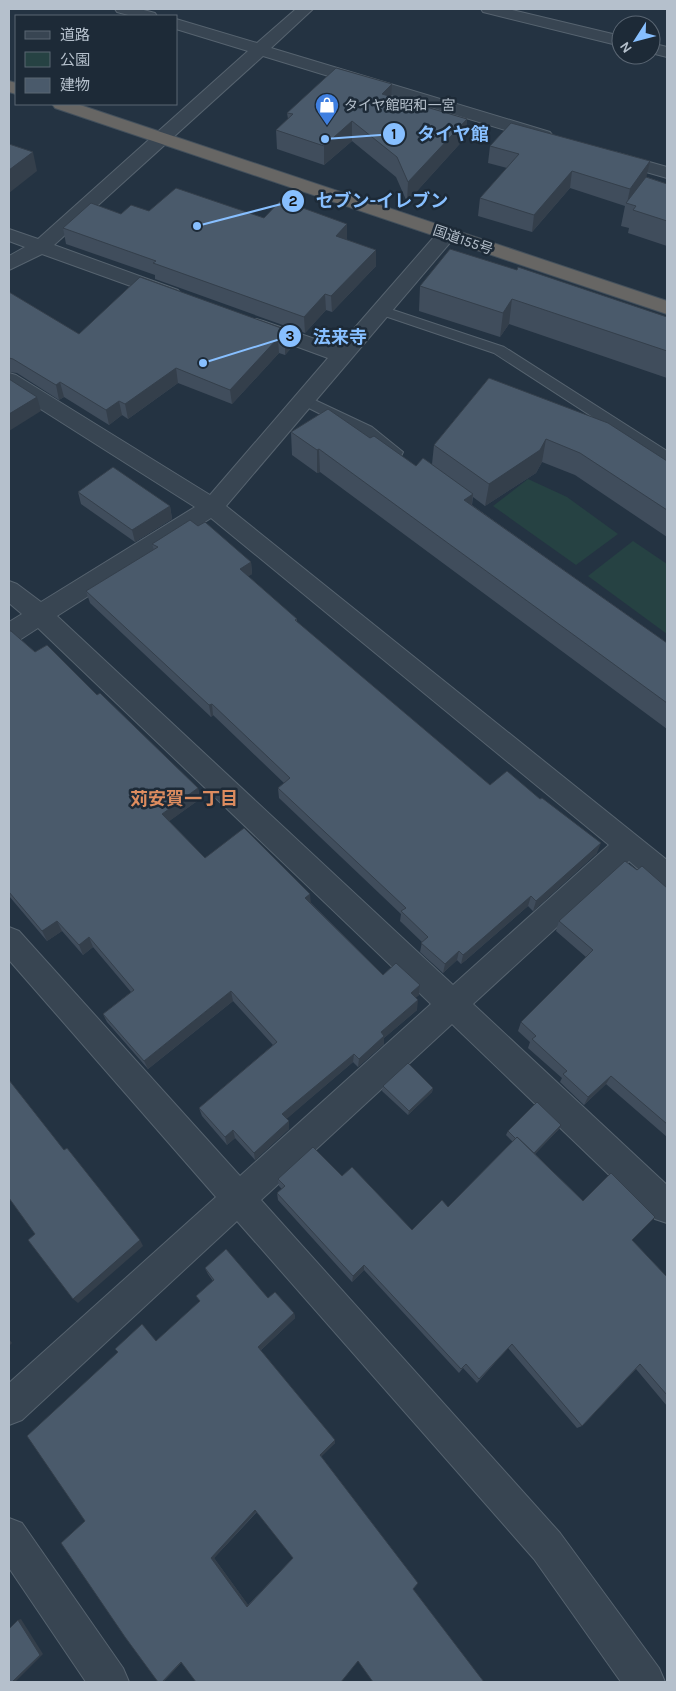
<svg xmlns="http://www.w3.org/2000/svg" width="676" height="1691" viewBox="0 0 676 1691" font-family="Karla,'Noto Sans JP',sans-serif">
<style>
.green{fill:#264243}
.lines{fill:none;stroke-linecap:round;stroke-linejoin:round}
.service-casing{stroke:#56636f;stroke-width:2}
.minor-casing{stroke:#56636f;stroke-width:2}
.trunk-casing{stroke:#43505c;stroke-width:2}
.service{fill:#384552;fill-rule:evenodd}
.minor{fill:#384552;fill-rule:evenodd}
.trunk{fill:#676664;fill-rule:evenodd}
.wall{fill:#404d5c;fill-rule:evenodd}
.shaded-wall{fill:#343f4b}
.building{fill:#4a5a6b;stroke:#343f4b;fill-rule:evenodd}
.labels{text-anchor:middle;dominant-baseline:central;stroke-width:5;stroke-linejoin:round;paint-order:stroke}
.far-poi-label{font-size:14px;fill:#b5c0cc;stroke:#1d2a37;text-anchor:start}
.far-street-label{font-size:14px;fill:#b5c0cc;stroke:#1d2a37}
.neighbourhood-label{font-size:18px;font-weight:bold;fill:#dd8c5f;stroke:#1d2a37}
.leader{fill:none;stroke:#87bfff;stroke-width:2}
.callout-dot{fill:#87bfff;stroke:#1d2a37;stroke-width:2}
.mark-label{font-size:15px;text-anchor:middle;font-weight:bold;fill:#111}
.callout-label{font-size:18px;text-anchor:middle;font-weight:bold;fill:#87bfff;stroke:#1d2a37;stroke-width:5;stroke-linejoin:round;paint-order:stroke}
</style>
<rect width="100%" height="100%" fill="#243342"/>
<g class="green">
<polygon points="528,479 567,497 618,534 576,565 493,506"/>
<polygon points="633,541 667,564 667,634 588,576"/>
</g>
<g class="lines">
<g class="service-casing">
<g id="service">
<polygon points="381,306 504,347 667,451 667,463 662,462 494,353 376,313 374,310"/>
<polygon points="304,395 372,427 403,452 401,456 391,456 362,435 299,403 297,400"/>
</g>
</g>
<g class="minor-casing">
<g id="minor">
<polygon points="115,9 140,9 155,13 157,16 132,16 117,12"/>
<polygon points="296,9 313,9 271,48 550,132 553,136 550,140 538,140 263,56 54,245 178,290 181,294 178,298 171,300 164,298 42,254 9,270 9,256 25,247 9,241 9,229 38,239 248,51 176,29 176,19 257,43"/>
<polygon points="481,9 508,9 621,36 621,46 483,12"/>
<polygon points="651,43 667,47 667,57 651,53"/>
<polygon points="614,152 667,167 667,178 608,161 605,157 608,153"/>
<path d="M447,228L454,230L456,234L454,238L226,506L667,860V888L657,885L629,861L473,1004L667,1185V1223L655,1219L452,1024L261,1200L560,1533L659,1668L665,1682H621L534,1559L237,1221L22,1420L9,1425V1383L216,1197L9,960V927L19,931L240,1176L431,1004L38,628L18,641L9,643V622L22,614L9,603V581L17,584L41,602L195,507L9,389V373L16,375L210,495L328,358L249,329L246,325L249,321L256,319L263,321L338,347L440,230ZM211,518L609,845L453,985L57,616Z"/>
<polygon points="9,1518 22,1523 123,1668 129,1682 86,1682 9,1568"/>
</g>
</g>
<g class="trunk-casing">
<g id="trunk">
<polygon points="9,81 16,83 16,94 9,92"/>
<polygon points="52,104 77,104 667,301 667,314 55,108"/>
</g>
</g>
<use href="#service" class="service"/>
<use href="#minor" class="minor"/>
<use href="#trunk" class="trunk"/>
</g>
<g class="wall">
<polygon points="392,84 391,96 467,119 465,138 407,202 396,177 352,141 324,165 277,149 276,130 288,119 287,113"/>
<polygon points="490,146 647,177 667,184 667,246 628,233 629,228 621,226 625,206 570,188 532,232 478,216 480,198 507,168 488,163"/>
<polygon points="149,211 264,218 347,240 376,250 376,266 332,312 326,310 305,333 155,279 155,275 66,244 63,228 121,214"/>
<polygon points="420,286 667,317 667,378 509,324 500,337 419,311"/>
<polygon points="9,292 79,334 292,332 292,347 285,355 279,353 232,404 178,383 128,419 122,415 109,425 64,397 59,400 17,373 9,372"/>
<polygon points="489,378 667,461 667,537 575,475 542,462 536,473 485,506 473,497 472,505 667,643 667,729 320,472 317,473 292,455 291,432 370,438 416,466 432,464 434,445"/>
<polygon points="78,492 170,506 172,519 135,542 81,504"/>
<polygon points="152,544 251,562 252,574 248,576 297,619 297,622 490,785 597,853 533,911 528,906 466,960 461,964 457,960 443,973 420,952 422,942 400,921 401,914 279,798 278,788 284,783 213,715 211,717 90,603 86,591 154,550"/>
<polygon points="9,631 35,652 97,695 198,788 200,799 169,821 205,858 311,903 383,975 420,985 419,995 415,998 417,1010 384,1038 384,1044 358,1067 353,1062 286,1119 289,1129 255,1160 235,1138 227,1145 202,1116 199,1108 273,1045 233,1001 148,1069 107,1022 103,1014 131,992 93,947 83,955 62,931 47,941 9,896"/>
<polygon points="637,870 667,888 667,1137 606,1084 584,1105 560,1082 562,1078 528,1048 530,1042 518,1031 521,1022 586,957 556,931 559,921"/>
<polygon points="383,1086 433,1088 432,1092 408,1115 382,1091"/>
<polygon points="561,1125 559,1129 535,1154 583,1201 632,1240 667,1277 667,1406 636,1369 582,1426 577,1428 508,1348 477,1383 463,1368 459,1373 364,1270 352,1282 278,1200 277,1193 282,1189 279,1186 278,1179 342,1176 412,1230 448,1207 513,1142 506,1135 508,1131"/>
<path d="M205,1268L268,1298L294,1313L295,1318L260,1351L335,1443L321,1456L413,1589L358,1661L182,1662L164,1681L85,1521L156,1341L200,1301L213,1281L208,1274ZM257,1512L293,1558L248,1605L214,1558Z"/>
</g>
<g class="shaded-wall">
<polygon points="392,84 391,103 382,94"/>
<polygon points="467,119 465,138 407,202 408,182"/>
<polygon points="352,121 352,141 324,165 324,146"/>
<polygon points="33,152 37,171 9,193 9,170"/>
<polygon points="650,161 646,179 627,203 630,189"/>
<polygon points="572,171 570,188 532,232 534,215"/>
<polygon points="347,224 347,240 336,236"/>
<polygon points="376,250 376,266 332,312 331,296"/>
<polygon points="325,294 326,310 305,333 304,317"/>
<polygon points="512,299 509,324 500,337 503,313"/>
<polygon points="292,332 292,347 285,355 285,340"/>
<polygon points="278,338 279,353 232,404 230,390"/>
<polygon points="176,368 178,383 128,419 125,404"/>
<polygon points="60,382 64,397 59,400 56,385"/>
<polygon points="37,397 41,411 9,431 9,414"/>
<polygon points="119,401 122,415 109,425 106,410"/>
<polygon points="546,439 542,462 536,473 485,506 489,484"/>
<polygon points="319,449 320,472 317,473 317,450"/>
<polygon points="473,494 470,517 464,500"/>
<polygon points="170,506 172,519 135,542 132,530"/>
<polygon points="251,562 252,574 241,581 240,569"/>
<polygon points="212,704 213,715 211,717 209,705"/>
<polygon points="198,788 200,799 164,825 162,814"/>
<polygon points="601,843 597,853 533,911 536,901"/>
<polygon points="310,894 311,904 305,898"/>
<polygon points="531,896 528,906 466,960 461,964 463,955"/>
<polygon points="57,921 62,931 47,941 42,931"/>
<polygon points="89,937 93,947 83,955 79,945"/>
<polygon points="459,951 457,960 443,973 445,964"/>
<polygon points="420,985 419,995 410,1003 411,993"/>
<polygon points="231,991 233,1001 148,1069 144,1061"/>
<polygon points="418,1000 417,1010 384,1038 384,1044 358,1067 359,1059 381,1032"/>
<polygon points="354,1054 353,1062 283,1122 282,1114"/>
<polygon points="611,1076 606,1084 584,1105 588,1097"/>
<polygon points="433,1088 432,1092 408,1115 409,1111"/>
<polygon points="289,1121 289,1129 255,1160 254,1153"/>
<polygon points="561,1125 559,1129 530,1159 532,1155"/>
<polygon points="233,1130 235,1138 227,1145 225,1137"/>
<polygon points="140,1240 143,1246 78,1303 73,1299"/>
<polygon points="364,1265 364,1270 352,1282 353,1276"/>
<polygon points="294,1313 295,1318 259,1352 258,1347"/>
<polygon points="9,1339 12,1343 9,1346"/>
<polygon points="335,1440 335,1443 321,1457 320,1455"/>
<polygon points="255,1510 257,1511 214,1558 249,1606 247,1607 211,1558"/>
<polygon points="21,1619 43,1654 15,1682 12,1682 18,1620"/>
<polygon points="185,1659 164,1681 162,1682 181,1662"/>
</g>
<g class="building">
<polygon points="336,68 392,84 382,94 467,119 408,182 397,157 352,121 324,146 276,130 293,114 287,113"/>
<polygon points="511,123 650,161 630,189 572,171 534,215 480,198 519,154 490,146"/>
<polygon points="9,144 33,152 9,170"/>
<polygon points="646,177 667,184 667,221 633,210 636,206 626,203"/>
<polygon points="176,188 264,218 281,200 347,224 336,236 376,250 331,296 325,294 304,317 153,263 156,261 63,228 91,203 121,214 131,205 149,211"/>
<polygon points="450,249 517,270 518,267 667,317 667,351 512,299 503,313 420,286"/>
<polygon points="140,277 292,332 285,340 278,338 230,390 176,368 125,404 119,401 106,410 60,382 56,385 13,359 9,358 9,292 79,334"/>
<polygon points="489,378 608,423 667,461 667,510 580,453 546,439 540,450 489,484 434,445"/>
<polygon points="9,379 37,397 9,414"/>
<polygon points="328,409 370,438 374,436 416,466 423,458 473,494 464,500 667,643 667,703 319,449 317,450 291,432"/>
<polygon points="113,467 170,506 132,530 78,492"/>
<polygon points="190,520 198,526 205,522 251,562 240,569 297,619 295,620 490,785 507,771 540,799 542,798 601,843 536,901 531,896 468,951 463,955 459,951 445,964 421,943 428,937 401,911 406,908 278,788 290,778 212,704 209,705 86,591 158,547 152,544"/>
<polygon points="9,631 11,631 35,652 47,645 97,695 100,693 198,788 162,814 205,858 244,828 310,894 305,898 383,975 396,963 420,985 411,993 418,1000 381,1032 384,1036 359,1059 354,1054 282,1114 289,1121 254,1153 233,1130 225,1137 199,1108 277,1042 231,991 144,1061 103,1014 134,990 89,937 79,945 57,921 42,931 9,892"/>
<polygon points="625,861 637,870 642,866 667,888 667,1124 611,1076 588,1097 563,1074 567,1071 532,1039 536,1036 521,1022 593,950 559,921"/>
<polygon points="408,1063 433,1088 409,1111 383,1086"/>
<polygon points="9,1080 64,1150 67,1148 140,1240 73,1299 28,1240 35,1234 9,1198"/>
<polygon points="537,1102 561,1125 534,1153 517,1137 516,1139 508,1131"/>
<polygon points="517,1137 583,1201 611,1173 655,1217 632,1240 667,1277 667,1395 640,1364 582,1426 512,1344 479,1379 466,1364 461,1369 364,1265 353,1276 277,1193 285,1186 278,1179 313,1147 342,1176 352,1167 412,1230 442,1200 448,1207"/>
<path d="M226,1249L268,1298L275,1292L294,1313L258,1347L335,1440L320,1455L418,1583L413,1589L484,1682H373L358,1661L341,1682H196L181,1662L162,1682H158L125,1637L61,1543L85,1521L27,1436L118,1352L115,1349L142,1324L156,1341L200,1301L196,1296L214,1280L205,1268ZM255,1510L293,1558L247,1607L211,1558Z"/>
<polygon points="18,1620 40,1655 12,1682 9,1682 9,1629"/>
</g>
<defs>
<g id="shop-pin" transform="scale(1.25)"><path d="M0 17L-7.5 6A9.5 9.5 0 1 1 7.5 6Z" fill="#3f7fe0" stroke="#1d2a37"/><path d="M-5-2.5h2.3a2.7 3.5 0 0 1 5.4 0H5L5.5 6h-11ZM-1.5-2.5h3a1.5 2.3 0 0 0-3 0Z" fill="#fff"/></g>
</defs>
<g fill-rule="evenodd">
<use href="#shop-pin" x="327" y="105"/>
</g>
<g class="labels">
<g class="far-poi-label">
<text x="344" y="105">タイヤ館昭和一宮</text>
</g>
<g class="far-street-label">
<text transform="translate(463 240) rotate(19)">国道155号</text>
</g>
<g class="neighbourhood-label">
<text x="184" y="799">苅安賀一丁目</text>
</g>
</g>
<path class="leader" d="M325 139L394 134M197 226L293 201M203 363L290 336"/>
<g class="callout-dot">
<circle cx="325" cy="139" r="5"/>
<circle cx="197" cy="226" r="5"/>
<circle cx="203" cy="363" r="5"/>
<circle cx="394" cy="134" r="12"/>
<circle cx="293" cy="201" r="12"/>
<circle cx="290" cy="336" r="12"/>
</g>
<g class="mark-label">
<text x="394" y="139">1</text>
<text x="293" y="206">2</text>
<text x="290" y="341">3</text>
</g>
<g class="callout-label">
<text x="453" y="140">タイヤ館</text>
<text x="382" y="207">セブン-イレブン</text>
<text x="340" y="343">法来寺</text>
</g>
<rect width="676" height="1691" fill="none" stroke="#b5c0cc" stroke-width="20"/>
<rect x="15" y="15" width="162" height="90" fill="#1d2a37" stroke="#5a6673"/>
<rect x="25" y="31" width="25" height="8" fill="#384552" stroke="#5a6673"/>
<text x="60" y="40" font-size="15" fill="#b5c0cc">道路</text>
<rect x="25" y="52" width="25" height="15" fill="#264243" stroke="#5a6673"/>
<text x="60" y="65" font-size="15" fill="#b5c0cc">公園</text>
<rect x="25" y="78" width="25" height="15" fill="#4a5a6b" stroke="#5a6673"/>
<text x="60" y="90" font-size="15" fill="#b5c0cc">建物</text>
<g transform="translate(636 40) rotate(234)"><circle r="24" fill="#1d2a37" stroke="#5a6673"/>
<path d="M0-4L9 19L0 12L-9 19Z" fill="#87bfff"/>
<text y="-8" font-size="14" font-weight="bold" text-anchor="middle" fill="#b5c0cc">N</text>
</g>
</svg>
